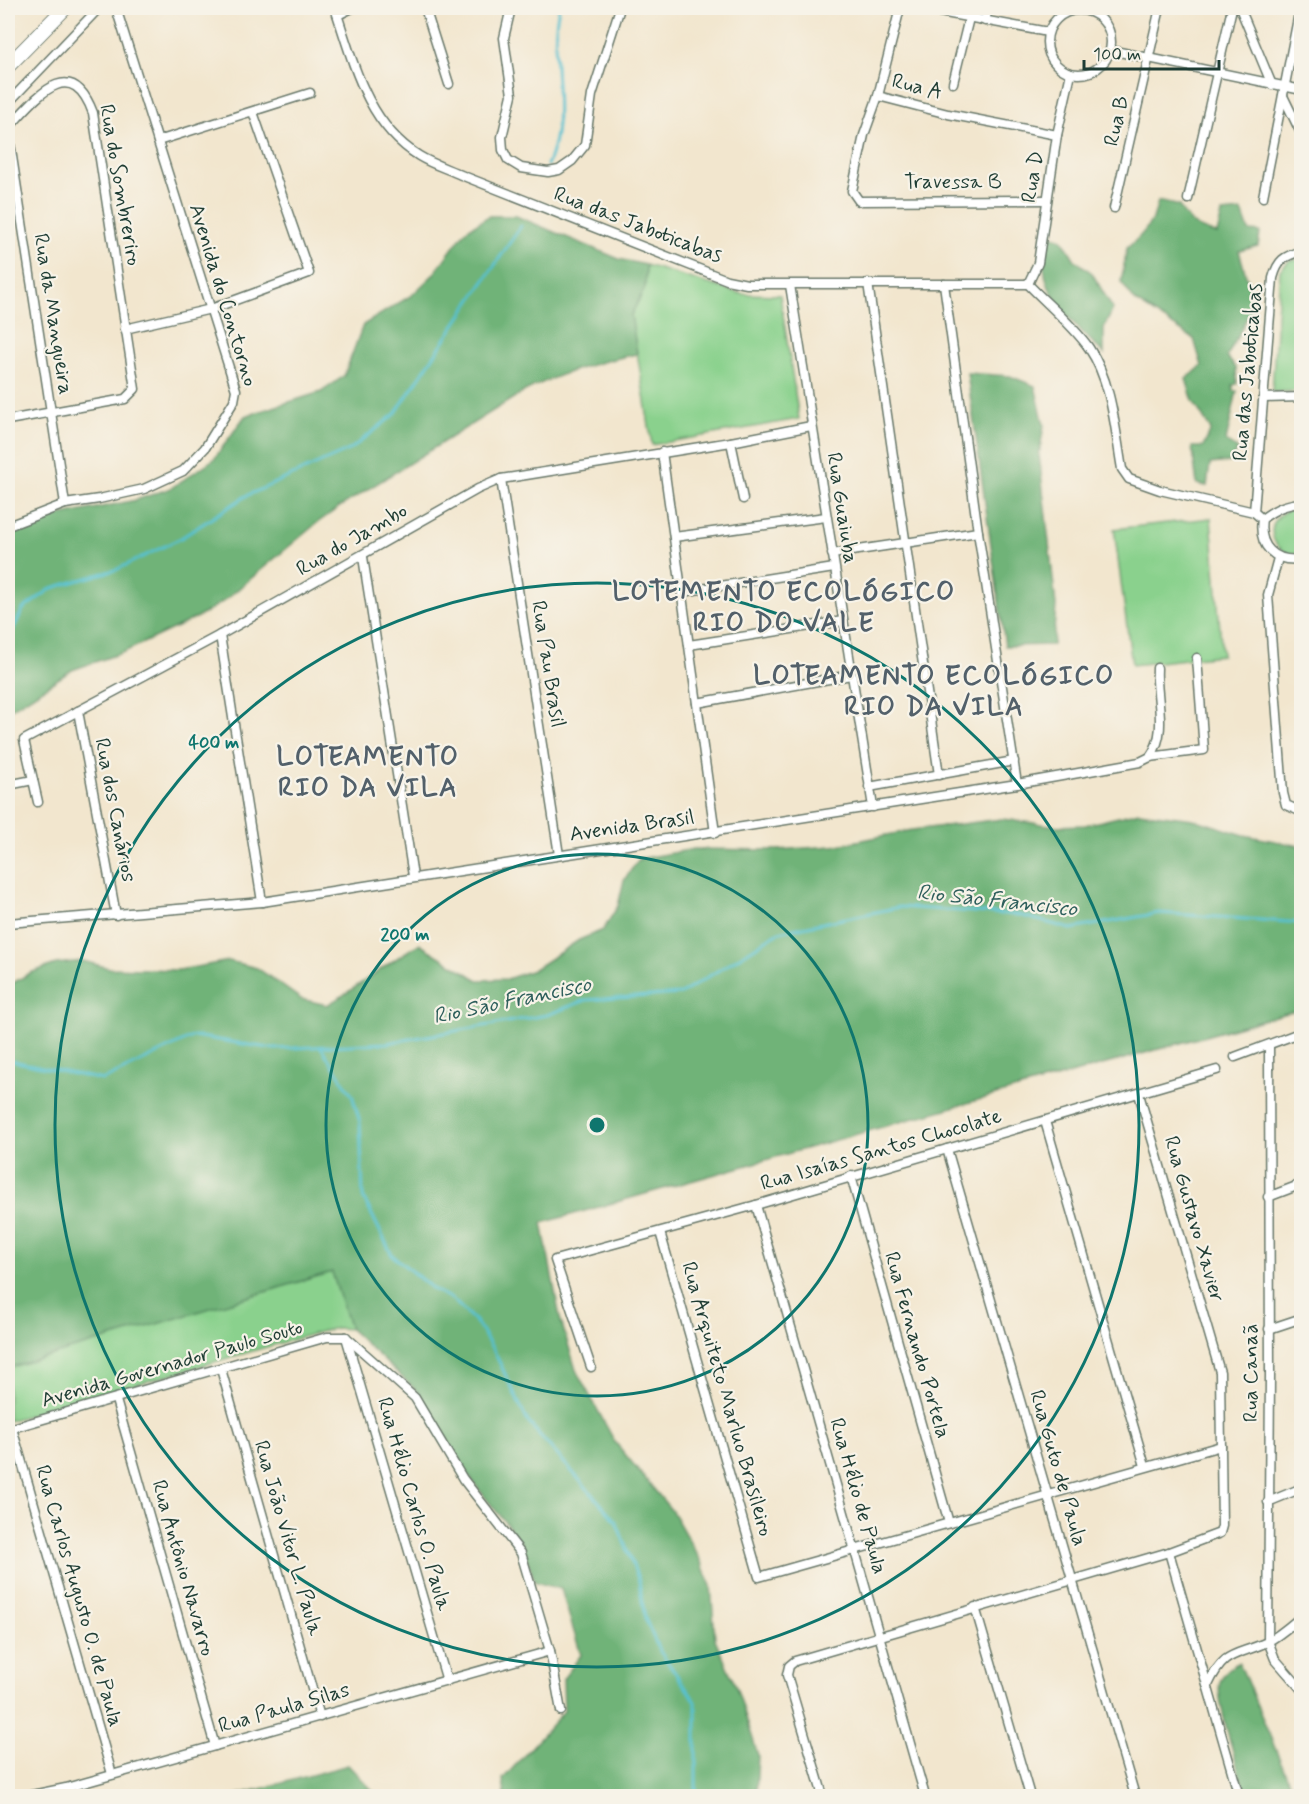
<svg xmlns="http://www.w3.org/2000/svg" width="1309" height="1804" viewBox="0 0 1309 1804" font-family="Mynerve,sans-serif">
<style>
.green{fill:#8ad18d;stroke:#548760;stroke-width:1.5}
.forest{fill:#6fb378;stroke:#477856;stroke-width:1.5}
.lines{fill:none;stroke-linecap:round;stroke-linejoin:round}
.stream{stroke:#56c1d0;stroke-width:3}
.street-casing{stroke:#69786a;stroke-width:11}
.primary-casing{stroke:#69786a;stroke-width:16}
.street{stroke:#fff;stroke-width:8}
.primary{stroke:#fff;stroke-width:14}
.ring{fill:none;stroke:#0f766e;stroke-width:3}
.labels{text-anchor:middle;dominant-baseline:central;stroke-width:4.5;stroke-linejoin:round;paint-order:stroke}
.street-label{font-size:21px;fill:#1f3d34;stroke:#f7f3e8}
.water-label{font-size:22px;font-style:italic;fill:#2d5e5b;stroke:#f7f3e8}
.district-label{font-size:27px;font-weight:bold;letter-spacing:1.5px;fill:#52606a;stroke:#f7f3e8}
.centre{fill:#0f766e;stroke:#f7f3e8;stroke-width:3}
.ring-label{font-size:18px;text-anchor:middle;font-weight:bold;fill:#0f766e;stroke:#f7f3e8;stroke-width:4.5;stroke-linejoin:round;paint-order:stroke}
</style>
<rect width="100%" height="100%" fill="#f7f3e8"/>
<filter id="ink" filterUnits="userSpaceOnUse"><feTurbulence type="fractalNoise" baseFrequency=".0167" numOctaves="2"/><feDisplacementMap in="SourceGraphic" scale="12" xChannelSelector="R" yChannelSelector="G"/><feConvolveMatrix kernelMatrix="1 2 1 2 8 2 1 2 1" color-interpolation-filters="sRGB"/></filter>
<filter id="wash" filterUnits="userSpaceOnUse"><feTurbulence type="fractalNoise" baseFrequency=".008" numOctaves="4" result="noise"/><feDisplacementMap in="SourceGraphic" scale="24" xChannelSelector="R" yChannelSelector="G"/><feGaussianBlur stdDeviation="1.35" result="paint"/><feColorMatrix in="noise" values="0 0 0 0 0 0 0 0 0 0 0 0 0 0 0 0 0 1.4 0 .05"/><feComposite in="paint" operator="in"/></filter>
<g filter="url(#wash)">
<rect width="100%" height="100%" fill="#f2e6ce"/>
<g class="green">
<polygon points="1301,259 1301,391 1272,392 1280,270 1290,260"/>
<polygon points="646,265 742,294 780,295 799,419 652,445 631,315 645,288"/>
<path d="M1301,506V554C1270,558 1256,514 1301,506Z"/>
<polygon points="1211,518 1222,655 1132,665 1114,529"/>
<polygon points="332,1272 350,1329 337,1328 323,1331 8,1421 8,1368"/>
</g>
<g class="forest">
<path d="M1158,201L1179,206C1189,224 1198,229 1217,234L1222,213L1242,211L1249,231L1260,232L1258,246L1239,251L1252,296L1251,310L1227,357L1236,368L1237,384L1233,385V391H1237L1226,441L1238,450L1230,462L1210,464L1207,486L1197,484L1192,447H1203L1211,430L1193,401L1186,379L1202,366L1194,339L1135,301L1121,282L1127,248C1142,236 1155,221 1158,201Z"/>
<path d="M489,216H516L619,259L646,265L645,288L631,315L637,354C597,362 559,373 523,392L341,506L317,523L224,601L200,616L124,652L72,670L8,711V534L43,519L136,500L171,488L214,459L245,416L321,392L344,376L363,325L412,295L433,275L466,230Z"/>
<path d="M1050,235L1062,239L1075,260L1092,273L1113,309L1104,328V354C1081,329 1047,304 1044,267C1043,257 1048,245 1050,235Z"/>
<polygon points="967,373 1010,376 1035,386 1044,425 1039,455 1056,605 1053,645 1005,646"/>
<path d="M1139,812L1193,819L1244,835L1301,846V1009L542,1223L560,1318L576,1370L615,1442L672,1511L700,1560L711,1586L715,1639L737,1689L758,1755L756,1796H505L503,1779L564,1711L563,1679L581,1655L561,1589L535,1582L521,1542L469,1477L419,1393L350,1329L332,1272L8,1368V986L30,973L56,964L83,961L109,968L179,970L229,961L257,968L301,999L327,1005C359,987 387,963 419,944L478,980L507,979L533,970L579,940L603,930L618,906L624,880L639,859L694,849L777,850L833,846L912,830L1002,819L1057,826L1085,825Z"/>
<path d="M1239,1662L1295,1796H1246C1241,1776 1214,1697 1220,1682C1223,1672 1231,1667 1239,1662Z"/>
<polygon points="348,1765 378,1796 234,1796"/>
</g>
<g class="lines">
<g class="stream">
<path d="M547,165C570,115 547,58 559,8"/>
<polyline points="8,640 23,609 52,588 118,569 181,538 246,496 351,449 395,414 521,226"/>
<polyline points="321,1047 352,1095 360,1122 363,1197 392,1255 434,1290 452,1299 476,1322 494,1351 528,1422 616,1521 639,1581 645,1618 659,1650 696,1702 696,1796"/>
<polyline points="8,1060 103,1080 194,1036 275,1049 387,1043 547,1015 586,1000 681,994 779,932 900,907 1019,915 1071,929 1159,913 1302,923"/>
</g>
</g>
</g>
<g filter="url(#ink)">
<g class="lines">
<g class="street-casing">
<g id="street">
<path d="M335,8C353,62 367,124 419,156C432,164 448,169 461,175L727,280L747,284H1028"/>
<polyline points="425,8 449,84"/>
<polyline points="511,8 504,38 512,95 502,137 503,150 508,160 521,168 548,172 559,170 572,161 585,145 592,95 620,8"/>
<polyline points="918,8 1048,32"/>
<polyline points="1240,8 1272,85"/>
<circle cx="1079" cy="42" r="32"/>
<polyline points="338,15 352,8"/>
<polyline points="985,21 988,8"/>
<polyline points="1110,50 1302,90"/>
<polyline points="953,83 969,18"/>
<polyline points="878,96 900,8"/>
<polyline points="1283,96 1302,135"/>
<polyline points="8,103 99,8"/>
<path d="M8,128C34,101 70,51 93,113L135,389L125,399L8,420"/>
<polyline points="8,130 65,504"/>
<polyline points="158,141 310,93"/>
<polyline points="1263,197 1300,8"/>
<polyline points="1188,199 1232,8"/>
<polyline points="1047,200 859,201 852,191 864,135 878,96 948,114 1057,135"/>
<polyline points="1114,208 1160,8"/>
<polyline points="868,283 939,775"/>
<polyline points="944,284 978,532 1017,784"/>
<path d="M1028,284C1048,305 1073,325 1089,348C1112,382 1115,429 1122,469L1129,479L1160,490L1254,512L1262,519"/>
<polyline points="1028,284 1038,263 1057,135 1071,73"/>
<polyline points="790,285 873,807"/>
<polyline points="125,329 211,309 309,273 253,112"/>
<polyline points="1264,398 1302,397"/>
<polyline points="731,442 743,499"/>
<polyline points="662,452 715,833"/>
<polyline points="501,479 559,855"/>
<path d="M1302,503C1285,504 1275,509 1262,519C1258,546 1274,563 1302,559"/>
<path d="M1254,512L1273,278C1278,260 1284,256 1302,251"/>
<polyline points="8,526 65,504 99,499 144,489 183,471 205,448 234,401 236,390 116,8"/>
<polyline points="674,537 826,517"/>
<polyline points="832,554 978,532"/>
<polyline points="363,557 413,876"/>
<polyline points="1278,558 1268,595 1283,793 1286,805 1302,812"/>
<polyline points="682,592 834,568"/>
<polyline points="220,635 262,902"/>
<polyline points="689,645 843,621"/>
<polyline points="697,703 851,675"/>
<polyline points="78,711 116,915"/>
<path d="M1150,757C1169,731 1155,698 1157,668"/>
<polyline points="8,785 33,780"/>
<polyline points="869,787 1014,761"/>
<polyline points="38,802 24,740 220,635 478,489 501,479 731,442 811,426"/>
<polyline points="8,923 262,902 1017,784 1140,762 1150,757 1204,750 1197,658"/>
<polyline points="1269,1045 1270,1376 1268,1641 1275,1659 1302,1690"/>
<polyline points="1235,1057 1302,1032"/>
<polyline points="1045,1121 1145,1466"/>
<polyline points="947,1149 1135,1796"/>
<polyline points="851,1176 949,1523"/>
<polyline points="1268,1197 1302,1184"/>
<polyline points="756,1205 925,1796"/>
<polyline points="660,1232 759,1577 1221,1446"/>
<polyline points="1269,1329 1302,1318"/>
<polyline points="346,1337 415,1398 463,1479 521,1553 550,1651 561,1711"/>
<polyline points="346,1337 447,1681"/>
<polyline points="591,1367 555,1260 756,1205 1217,1070"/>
<polyline points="221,1369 320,1717"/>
<polyline points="116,1400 215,1746"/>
<polyline points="12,1428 112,1774"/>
<polyline points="9,1429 327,1337 346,1337"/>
<polyline points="1268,1502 1302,1488"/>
<polyline points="1169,1552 1239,1796"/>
<polyline points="975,1607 1030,1796"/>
<path d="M1208,1685C1225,1649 1235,1657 1267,1642C1279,1636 1291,1625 1302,1616"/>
<polyline points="27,1796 66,1788 550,1651"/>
<polyline points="823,1796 787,1675 789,1666 795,1661 1169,1552 1220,1533 1222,1526 1220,1372 1139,1094"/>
</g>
</g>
<g class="primary-casing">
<polyline id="primary" points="8,66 65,8"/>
</g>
<use href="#street" class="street"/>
<use href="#primary" class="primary"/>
</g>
</g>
<g class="ring">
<circle cx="597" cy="1125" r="271"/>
<circle cx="597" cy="1125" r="542"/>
</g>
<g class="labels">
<g class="street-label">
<text transform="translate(917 87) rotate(14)">Rua A</text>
<text transform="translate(1117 121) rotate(-77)">Rua B</text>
<text transform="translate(1033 177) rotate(-81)">Rua D</text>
<text x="953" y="182">Travessa B</text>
<text transform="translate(120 185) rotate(80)">Rua do Sombreriro</text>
<text transform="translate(638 225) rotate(21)">Rua das Jaboticabas</text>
<text transform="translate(223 295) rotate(73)">Avenida do Contorno</text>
<text transform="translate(53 314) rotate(81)">Rua da Mangueira</text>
<text transform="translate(1248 372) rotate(-85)">Rua das Jaboticabas</text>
<text transform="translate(842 508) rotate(81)">Rua Guaiuba</text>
<text transform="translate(352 540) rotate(-30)">Rua do Jambo</text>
<text transform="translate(548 664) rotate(81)">Rua Pau Brasil</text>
<text transform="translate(115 810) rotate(79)">Rua dos Canários</text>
<text transform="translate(632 826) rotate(-8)">Avenida Brasil</text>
<text transform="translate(881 1150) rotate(-16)">Rua Isaías Santos Chocolate</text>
<text transform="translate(1194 1219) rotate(74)">Rua Gustavo Xavier</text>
<text transform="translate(917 1345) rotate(74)">Rua Fernando Portela</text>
<text transform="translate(172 1364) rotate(-16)">Avenida Governador Paulo Souto</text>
<text transform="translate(1251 1373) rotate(-90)">Rua Canaã</text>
<text transform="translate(727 1399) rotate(74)">Rua Arquiteto Marluo Brasileiro</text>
<text transform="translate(1058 1468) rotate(74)">Rua Guto de Paula</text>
<text transform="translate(858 1496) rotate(74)">Rua Hélio de Paula</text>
<text transform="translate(414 1504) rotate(74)">Rua Hélio Carlos O. Paula</text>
<text transform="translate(288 1538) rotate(74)">Rua João Vitor L. Paula</text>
<text transform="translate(183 1568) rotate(74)">Rua Antônio Navarro</text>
<text transform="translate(79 1596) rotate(74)">Rua Carlos Augusto O. de Paula</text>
<text transform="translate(284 1708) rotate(-16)">Rua Paula Silas</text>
</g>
<g class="water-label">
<text transform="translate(997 901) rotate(6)">Rio São Francisco</text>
<text transform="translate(512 1001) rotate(-12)">Rio São Francisco</text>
</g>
<g class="district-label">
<text x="784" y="592">LOTEMENTO ECOLÓGICO<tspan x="784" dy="31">RIO DO VALE</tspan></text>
<text x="934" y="676">LOTEAMENTO ECOLÓGICO<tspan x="934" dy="31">RIO DA VILA</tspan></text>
<text x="368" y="757">LOTEAMENTO<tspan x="368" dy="31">RIO DA VILA</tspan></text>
</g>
</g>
<circle cx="597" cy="1125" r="9" class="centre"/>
<g class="ring-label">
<text x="214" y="748">400 m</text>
<text x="405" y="940">200 m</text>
</g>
<rect width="1309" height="1804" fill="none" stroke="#f7f3e8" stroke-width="30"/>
<path d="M1084 60v9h135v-9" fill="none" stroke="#1f3d34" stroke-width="3"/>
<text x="1093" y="60" font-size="18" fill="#1f3d34" stroke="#f7f3e8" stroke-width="4.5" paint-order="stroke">100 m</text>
</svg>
